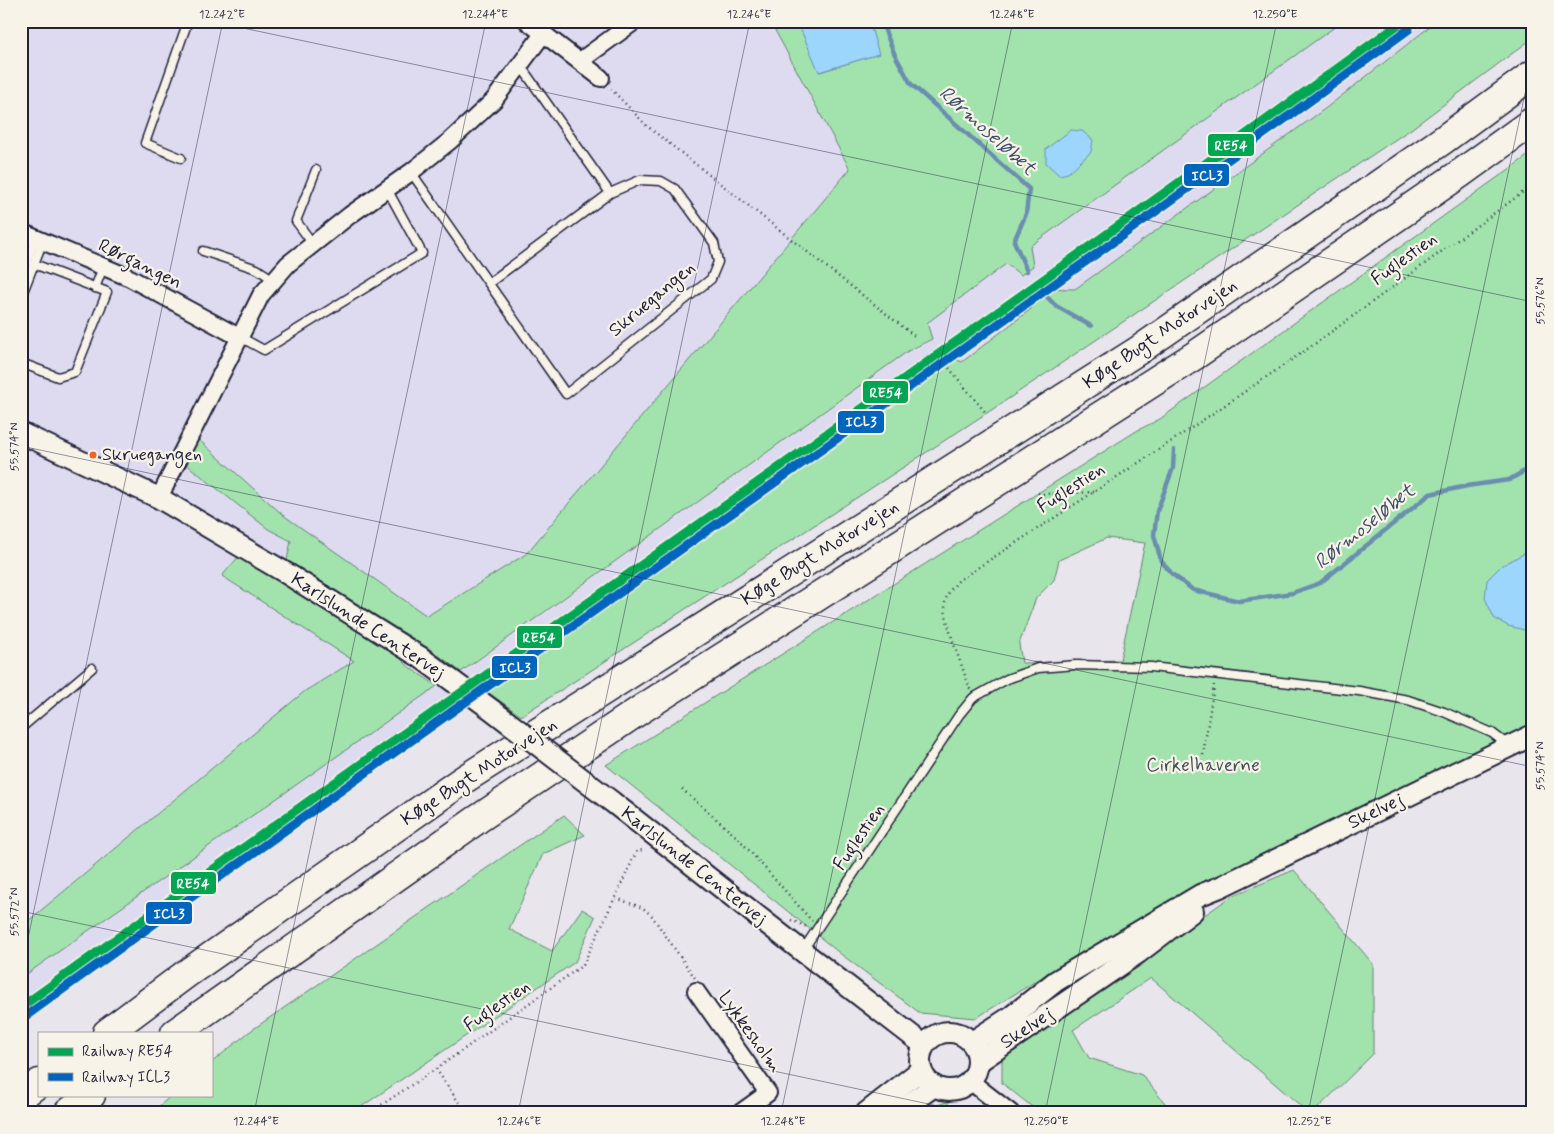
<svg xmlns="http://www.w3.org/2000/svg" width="1554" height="1134" viewBox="0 0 1554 1134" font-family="Mynerve,sans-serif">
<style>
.built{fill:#dedbf0}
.green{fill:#a2e3ad;stroke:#628274;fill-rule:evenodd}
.water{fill:#9cd6fc;stroke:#6b8eaf}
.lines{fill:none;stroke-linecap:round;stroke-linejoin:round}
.stream{stroke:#6b8eaf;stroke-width:4.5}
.service-casing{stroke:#22223b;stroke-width:11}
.minor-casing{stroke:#22223b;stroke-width:20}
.tertiary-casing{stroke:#22223b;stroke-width:24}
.motorway-casing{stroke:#22223b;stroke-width:31}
.path{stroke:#22223b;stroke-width:2.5;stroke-dasharray:1 4;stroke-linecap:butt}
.service{stroke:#f7f3e8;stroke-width:8}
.minor{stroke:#f7f3e8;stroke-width:16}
.tertiary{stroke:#f7f3e8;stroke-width:20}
.motorway{stroke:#f7f3e8;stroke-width:28}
.tertiary-bridge-casing{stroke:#22223b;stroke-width:24;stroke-linecap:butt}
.tertiary-bridge{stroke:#f7f3e8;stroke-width:20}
.rail-1-casing{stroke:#f7f3e8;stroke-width:12}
.rail-2-casing{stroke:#f7f3e8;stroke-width:12}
.rail-1{stroke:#00a651;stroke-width:9}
.rail-2{stroke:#0065bd;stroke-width:9}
.ticks{fill:none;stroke:#22223b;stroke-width:1;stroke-opacity:0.45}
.bus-dot{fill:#f26522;stroke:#f7f3e8;stroke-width:2}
.labels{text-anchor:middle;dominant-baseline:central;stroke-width:4.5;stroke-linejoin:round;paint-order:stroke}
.bus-label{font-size:18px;fill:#22223b;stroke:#f7f3e8;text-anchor:start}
.street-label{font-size:19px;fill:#22223b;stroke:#f7f3e8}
.park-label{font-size:19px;fill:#425258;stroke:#f7f3e8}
.water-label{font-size:20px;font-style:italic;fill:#404f6b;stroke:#f7f3e8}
.line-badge{stroke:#f7f3e8;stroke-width:2}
.badge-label{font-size:14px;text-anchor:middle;font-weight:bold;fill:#fff}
.neatline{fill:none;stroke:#22223b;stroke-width:2}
.ticks-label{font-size:12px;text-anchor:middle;fill:#22223b}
</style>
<rect width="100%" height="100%" fill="#e8e5ed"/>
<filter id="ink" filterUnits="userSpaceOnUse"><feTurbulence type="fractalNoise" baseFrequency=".02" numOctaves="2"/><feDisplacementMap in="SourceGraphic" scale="10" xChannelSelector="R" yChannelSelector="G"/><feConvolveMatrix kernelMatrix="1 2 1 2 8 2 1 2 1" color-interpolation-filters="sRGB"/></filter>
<g filter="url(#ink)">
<g class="built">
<polygon points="21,21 770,21 850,169 526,554 305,691 21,927"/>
<polygon points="1343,21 1437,21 1326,108 1075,289 1049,288 1037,297 1031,309 961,362 950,357 931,373 487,684 450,708 21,1021 21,978 435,686 469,668 908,351 919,348 932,339 926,323 1006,264 1021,275 1030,246"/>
</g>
<g class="green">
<polygon points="770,21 797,21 820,72 878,54 869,21 1343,21 1030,246 1033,266 1021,275 1006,264 927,323 932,339 908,351 461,672 430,649 287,560 291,541 268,529 186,464 198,439 283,515 427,616 526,554 850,169"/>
<path d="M1437,21H1533V38L1411,129L993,409L521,716L482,688L931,373L950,357L962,362L1031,309C1043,284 1050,289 1075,289L1326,108Z"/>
<path d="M1533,152V728L1182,894L1073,958L976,1018L920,1013L842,955L606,765L1138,430L1160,419ZM1107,538L1145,543L1120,660L1022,663L1019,644L1036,598L1054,580L1059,560Z"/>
<polygon points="240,555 384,642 409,667 437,686 21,978 21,927 305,691 354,661 222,576"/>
<polygon points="564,815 585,835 543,854 509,929 552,951 582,909 595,917 575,962 352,1113 151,1113 172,1095 211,1095 211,1063 249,1032"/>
<polygon points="1294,870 1373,964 1373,1054 1313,1113 1309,1113 1151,978 1073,1030 1089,1058 1142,1075 1173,1113 1040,1113 1002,1083 1002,1055 1232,896"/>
<polygon points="950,1101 941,1113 912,1113"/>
</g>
<g class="water">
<polygon points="797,21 869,21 879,54 819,72"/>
<polygon points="1071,130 1082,131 1093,140 1091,152 1068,173 1059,175 1046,163 1046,149"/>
<polygon points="1533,551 1533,632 1508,626 1494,618 1485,598 1487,580 1501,566 1525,553"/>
</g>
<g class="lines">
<g class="stream">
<polyline points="881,21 895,55 911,84 1029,189 1026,214 1014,241 1027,271"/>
<polyline points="1043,293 1056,306 1091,326"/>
<polyline points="1174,450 1173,468 1157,511 1154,535 1161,561 1172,574 1193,590 1239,601 1292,593 1320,583 1430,494 1467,486 1509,480 1533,466"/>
</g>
<g class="service-casing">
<g id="service">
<polyline points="543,34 552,21"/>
<polyline points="520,65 610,193"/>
<polyline points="181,158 145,143 188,21"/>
<polyline points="411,172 566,394 711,279 718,262 714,243 675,189 661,181 640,180 610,193 489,283"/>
<polyline points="313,244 296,221 316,170"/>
<polyline points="203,251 257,269 274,280"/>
<polyline points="21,276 36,238"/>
<polyline points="95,288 103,267"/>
<polyline points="21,297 43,241"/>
<polyline points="240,337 264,350 422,253 387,189"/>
<polyline points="21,363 58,377 75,372 107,292 34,264"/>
<polyline points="21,728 92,668"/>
<polyline points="803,950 959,715 973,698 1007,679 1038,668 1076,665 1151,667 1359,691 1408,700 1444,712 1492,733 1508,745"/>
</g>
</g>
<g class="minor-casing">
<g id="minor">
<polyline points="527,21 601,78"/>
<polyline points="580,61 635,21"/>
<polyline points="21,232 130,278 239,337"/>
<polyline points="159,498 261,295 288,264 350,215 411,172 451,140 494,100 543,34"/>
<polyline points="696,991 768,1093 740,1113"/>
<polyline points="970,1081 1011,1113"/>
</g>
</g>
<g class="tertiary-casing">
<g id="tertiary">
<polyline points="21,433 159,498 286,573 420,657"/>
<polyline points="611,801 802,951 924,1045"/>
<circle cx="949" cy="1061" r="29"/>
<polyline points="972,1042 1012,1016 1056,981 1200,895 1220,887 1533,735"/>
<polyline points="978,1062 1138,953 1193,911"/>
<polyline points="866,1113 921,1070"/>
<polyline points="897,1113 934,1086"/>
</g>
</g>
<g class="motorway-casing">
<g id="motorway">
<polyline points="107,1033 186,974 463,780 1139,350 1443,140 1533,74"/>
<polyline points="175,1033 478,819 640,710 1194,356 1461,173 1533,121"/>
<polyline points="21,1096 39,1083"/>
<polyline points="68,1113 91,1095"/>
</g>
</g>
<g class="path">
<polyline points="611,89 647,126 917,338"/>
<polyline points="949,368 986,413"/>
<polyline points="1038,493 1043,494 1094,492"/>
<path d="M970,689C963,668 944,623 945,603C946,594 953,587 959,580L1178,437L1309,348L1533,185"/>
<polyline points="1203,755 1214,685"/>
<polyline points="682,789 739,839 812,921"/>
<polyline points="616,898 643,908 652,916 695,978"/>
<polyline points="791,920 807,927"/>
<polyline points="436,1069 466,1113"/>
<polyline points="369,1113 436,1069 583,965 637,851 644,850"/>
</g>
<use href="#service" class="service"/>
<use href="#minor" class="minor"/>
<use href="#tertiary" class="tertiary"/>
<use href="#motorway" class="motorway"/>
<g class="tertiary-bridge-casing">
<polyline id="tertiary-bridge" points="420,657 492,710 611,801"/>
</g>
<use href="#tertiary-bridge" class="tertiary-bridge"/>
<g class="rail-1-casing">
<path id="rail-1" d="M21,1007C480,676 945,354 1403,21"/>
</g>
<g class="rail-2-casing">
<path id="rail-2" d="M27,1015C486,684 951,362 1409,29"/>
</g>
<use href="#rail-1" class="rail-1"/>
<use href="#rail-2" class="rail-2"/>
</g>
</g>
<path class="ticks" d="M210,21L1533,302M21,446L1533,767M21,911L971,1113M21,971L223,21M254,1113L486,21M518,1113L750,21M781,1113L1013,21M1045,1113L1277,21M1308,1113L1533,56"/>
<circle class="bus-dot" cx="93" cy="455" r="4.5"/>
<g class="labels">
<g class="bus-label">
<text x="102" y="455">Skruegangen</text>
</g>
<g class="street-label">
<text transform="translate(1404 259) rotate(-36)">Fuglestien</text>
<text transform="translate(140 264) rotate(26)">Rørgangen</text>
<text transform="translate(652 299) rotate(-40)">Skruegangen</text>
<text transform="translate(1160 334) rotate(-34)">Køge Bugt Motorvejen</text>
<text transform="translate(1071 488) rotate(-33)">Fuglestien</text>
<text transform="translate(820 553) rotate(-32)">Køge Bugt Motorvejen</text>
<text transform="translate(368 626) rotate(33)">Karlslunde Centervej</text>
<text transform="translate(479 772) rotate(-33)">Køge Bugt Motorvejen</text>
<text transform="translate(1376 811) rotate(-26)">Skelvej</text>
<text transform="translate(859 837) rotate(-56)">Fuglestien</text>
<text transform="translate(694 866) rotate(38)">Karlslunde Centervej</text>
<text transform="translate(497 1006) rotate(-35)">Fuglestien</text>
<text transform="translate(1027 1028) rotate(-34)">Skelvej</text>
<text transform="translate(750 1032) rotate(55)">Lykkesholm</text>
</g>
<g class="park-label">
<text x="1203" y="765">Cirkelhaverne</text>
</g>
<g class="water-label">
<text transform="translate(987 131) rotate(42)">Rørmoseløbet</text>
<text transform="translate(1365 527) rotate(-39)">Rørmoseløbet</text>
</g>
</g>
<g class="line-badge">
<rect x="1207" y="133" width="48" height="24" rx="5" fill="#00a651"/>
<rect x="1183" y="163" width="47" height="24" rx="5" fill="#0065bd"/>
<rect x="862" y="380" width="47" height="24" rx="5" fill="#00a651"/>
<rect x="837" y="410" width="48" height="24" rx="5" fill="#0065bd"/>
<rect x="516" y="625" width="47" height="24" rx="5" fill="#00a651"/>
<rect x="491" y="655" width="47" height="24" rx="5" fill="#0065bd"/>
<rect x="170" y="871" width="47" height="24" rx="5" fill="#00a651"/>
<rect x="145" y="901" width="48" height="24" rx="5" fill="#0065bd"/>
</g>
<g class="badge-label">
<text x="1231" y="150">RE54</text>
<text x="1207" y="180">ICL3</text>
<text x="886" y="397">RE54</text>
<text x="861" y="426">ICL3</text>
<text x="539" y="642">RE54</text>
<text x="515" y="672">ICL3</text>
<text x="193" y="888">RE54</text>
<text x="169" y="918">ICL3</text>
</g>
<rect width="1554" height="1134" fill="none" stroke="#f7f3e8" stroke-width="55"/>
<rect x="38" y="1032" width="175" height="65" fill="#f7f3e8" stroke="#a29fa3"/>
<rect x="48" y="1048" width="25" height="8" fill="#00a651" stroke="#a29fa3"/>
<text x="82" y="1056" font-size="15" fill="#22223b">Railway RE54</text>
<rect x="48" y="1073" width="25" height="8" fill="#0065bd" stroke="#a29fa3"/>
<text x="82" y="1082" font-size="15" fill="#22223b">Railway ICL3</text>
<rect x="28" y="28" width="1498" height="1078" class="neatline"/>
<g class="ticks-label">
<text x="222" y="18">12.242°E</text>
<text x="485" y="18">12.244°E</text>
<text x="749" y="18">12.246°E</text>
<text x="1012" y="18">12.248°E</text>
<text x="1275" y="18">12.250°E</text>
<text transform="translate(1540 301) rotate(-90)" y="4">55.576°N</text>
<text transform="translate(14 447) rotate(-90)" y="4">55.574°N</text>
<text transform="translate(1540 766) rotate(-90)" y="4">55.574°N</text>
<text transform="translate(14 912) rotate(-90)" y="4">55.572°N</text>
<text x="256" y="1125">12.244°E</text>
<text x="519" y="1125">12.246°E</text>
<text x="783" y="1125">12.248°E</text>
<text x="1046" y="1125">12.250°E</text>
<text x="1309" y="1125">12.252°E</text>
</g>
</svg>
